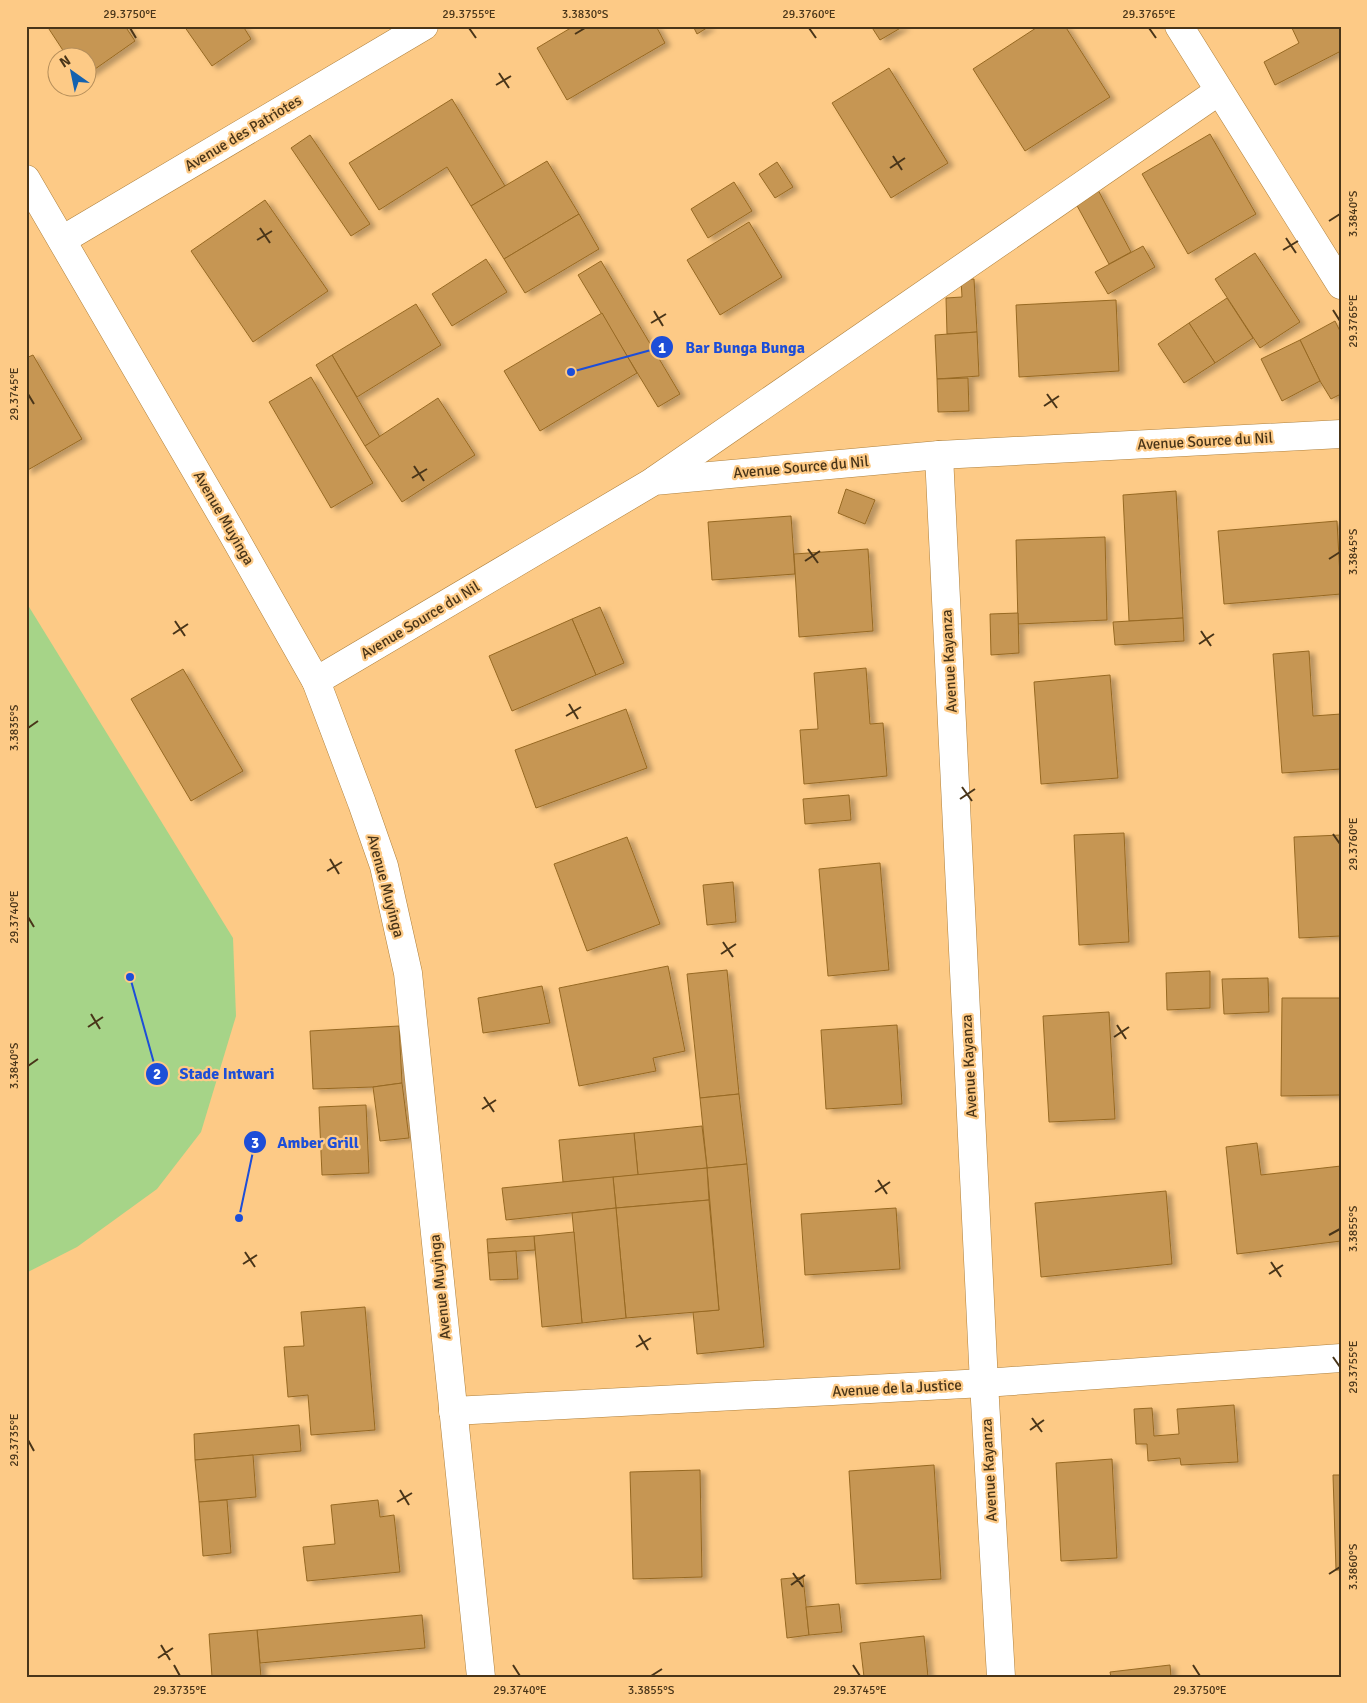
<svg xmlns="http://www.w3.org/2000/svg" width="1367" height="1703" viewBox="0 0 1367 1703" font-family="Signika,sans-serif">
<style>
.green{fill:#a6d488}
.building{fill:#c69653;stroke:#976923;filter:url(#shadow)}
.lines{fill:none;stroke-linecap:round;stroke-linejoin:round}
.street-casing{stroke:#af803c;stroke-width:29}
.secondary-casing{stroke:#af803c;stroke-width:29}
.street{stroke:#fff;stroke-width:28}
.secondary{stroke:#fff;stroke-width:28}
.ticks{fill:none;stroke:#493519;stroke-width:2}
.labels{text-anchor:middle;dominant-baseline:central;stroke-width:4.5;stroke-linejoin:round;paint-order:stroke}
.street-label{font-size:15px;fill:#493519;stroke:#fdca86}
.leader{fill:none;stroke:#1d4ed8;stroke-width:2}
.callout-dot{fill:#1d4ed8;stroke:#fdca86;stroke-width:2}
.mark-label{font-size:15px;text-anchor:middle;font-weight:bold;fill:#fff}
.callout-label{font-size:16px;text-anchor:middle;font-weight:bold;fill:#1d4ed8;stroke:#fdca86;stroke-width:4.5;stroke-linejoin:round;paint-order:stroke}
.neatline{fill:none;stroke:#493519;stroke-width:2}
.ticks-label{font-size:12px;text-anchor:middle;fill:#493519}
</style>
<defs>
<filter id="shadow"><feDropShadow dx="5.5" dy="3" stdDeviation="2.5" flood-color="#0004"/></filter>
</defs>
<rect width="100%" height="100%" fill="#fdca86"/>
<polygon class="green" points="26,602 233,938 236,1016 201,1132 157,1189 77,1247 26,1273"/>
<g class="building">
<polygon points="47,26 125,26 135,41 88,74 88,58 68,58"/>
<polygon points="184,26 243,26 251,39 212,66"/>
<polygon points="574,26 656,26 665,43 567,100 537,48"/>
<polygon points="693,26 710,26 697,34"/>
<polygon points="871,26 904,26 880,40"/>
<polygon points="1039,26 1065,26 1110,97 1025,151 973,69"/>
<polygon points="1291,26 1341,26 1341,51 1275,85 1264,62 1299,43"/>
<polygon points="889,68 948,163 891,198 832,103"/>
<polygon points="452,99 505,186 471,206 447,167 379,210 349,163"/>
<polygon points="1210,134 1256,214 1188,254 1142,174"/>
<polygon points="310,135 370,224 351,236 291,148"/>
<polygon points="547,161 579,214 504,259 471,206"/>
<polygon points="777,162 793,187 775,198 759,174"/>
<polygon points="734,182 752,211 708,238 691,209"/>
<polygon points="1097,188 1131,252 1109,264 1075,202"/>
<polygon points="265,200 328,291 253,342 191,251"/>
<polygon points="579,214 599,249 525,293 504,259"/>
<polygon points="749,222 782,277 720,315 687,260"/>
<polygon points="1143,246 1155,267 1108,294 1095,272"/>
<polygon points="1255,253 1300,322 1260,348 1215,279"/>
<polygon points="486,259 507,292 452,326 432,294"/>
<polygon points="601,261 680,394 658,407 578,275"/>
<polygon points="974,279 977,332 947,334 946,298 962,297 961,280"/>
<polygon points="1227,298 1253,338 1215,363 1189,323"/>
<polygon points="1116,300 1119,371 1019,377 1016,305"/>
<polygon points="416,304 441,345 357,397 332,355"/>
<polygon points="602,313 637,373 540,431 504,371"/>
<polygon points="1335,321 1341,333 1341,394 1331,399 1320,381 1300,340"/>
<polygon points="1189,323 1215,363 1184,383 1158,344"/>
<polygon points="977,332 979,376 937,379 935,335"/>
<polygon points="1300,340 1320,381 1282,401 1261,359"/>
<polygon points="33,355 82,439 26,471 26,358"/>
<polygon points="332,355 380,437 365,446 316,365"/>
<polygon points="311,377 373,483 331,508 269,402"/>
<polygon points="968,378 969,411 938,412 937,379"/>
<polygon points="438,398 475,455 402,502 365,446"/>
<polygon points="846,489 875,500 865,524 838,513"/>
<polygon points="1176,491 1183,618 1129,621 1123,495"/>
<polygon points="791,516 795,574 712,580 708,522"/>
<polygon points="1337,521 1341,594 1224,604 1218,531"/>
<polygon points="1105,537 1107,620 1018,624 1016,540"/>
<polygon points="868,549 873,631 799,637 794,554"/>
<polygon points="600,607 624,663 596,675 572,619"/>
<polygon points="1018,613 1019,653 991,655 990,614"/>
<polygon points="1183,618 1184,641 1115,645 1113,622"/>
<polygon points="572,619 596,675 512,711 489,656"/>
<polygon points="1309,651 1313,716 1341,714 1341,769 1282,773 1273,654"/>
<polygon points="866,668 870,724 883,723 887,776 804,784 800,730 818,729 814,673"/>
<polygon points="183,669 243,771 191,801 131,699"/>
<polygon points="1110,675 1118,778 1041,784 1034,682"/>
<polygon points="626,709 647,768 536,808 515,750"/>
<polygon points="849,795 851,820 805,824 803,799"/>
<polygon points="1124,833 1129,942 1079,945 1074,835"/>
<polygon points="1341,835 1341,936 1299,938 1294,837"/>
<polygon points="627,837 660,924 587,951 554,864"/>
<polygon points="880,863 889,970 828,976 819,869"/>
<polygon points="733,882 736,922 707,925 703,885"/>
<polygon points="668,966 685,1051 653,1058 656,1071 579,1086 559,988"/>
<polygon points="727,970 739,1094 700,1098 687,974"/>
<polygon points="1210,971 1210,1008 1167,1010 1166,973"/>
<polygon points="1268,978 1269,1012 1224,1014 1222,979"/>
<polygon points="542,986 550,1023 483,1033 478,998"/>
<polygon points="1282,998 1341,998 1341,1095 1281,1096"/>
<polygon points="1109,1012 1115,1119 1049,1122 1043,1016"/>
<polygon points="897,1025 902,1104 826,1109 821,1030"/>
<polygon points="399,1026 402,1083 373,1087 313,1089 310,1031"/>
<polygon points="402,1083 409,1138 380,1141 373,1087"/>
<polygon points="739,1094 747,1164 707,1168 700,1098"/>
<polygon points="366,1105 369,1173 322,1175 319,1107"/>
<polygon points="702,1126 707,1168 638,1175 634,1133"/>
<polygon points="634,1133 638,1175 563,1182 559,1140"/>
<polygon points="1257,1143 1261,1175 1341,1166 1341,1241 1237,1254 1226,1147"/>
<polygon points="747,1164 764,1347 697,1354 693,1312 719,1310 707,1168"/>
<polygon points="707,1168 709,1200 616,1208 613,1177"/>
<polygon points="613,1177 616,1208 506,1220 502,1188"/>
<polygon points="1166,1191 1172,1264 1041,1277 1035,1203"/>
<polygon points="709,1200 719,1310 626,1318 616,1208"/>
<polygon points="616,1208 626,1318 582,1323 572,1213"/>
<polygon points="896,1208 900,1269 805,1275 801,1214"/>
<polygon points="574,1232 582,1323 542,1327 534,1236"/>
<polygon points="534,1236 535,1250 488,1253 487,1239"/>
<polygon points="516,1251 518,1279 490,1280 488,1253"/>
<polygon points="365,1307 375,1430 311,1435 308,1395 288,1397 284,1347 304,1346 301,1312"/>
<polygon points="1234,1405 1238,1462 1181,1465 1180,1458 1148,1461 1147,1444 1136,1444 1134,1409 1152,1408 1154,1436 1179,1434 1177,1409"/>
<polygon points="299,1425 301,1451 195,1460 194,1434"/>
<polygon points="253,1455 256,1497 199,1502 195,1460"/>
<polygon points="1112,1459 1117,1558 1061,1561 1056,1463"/>
<polygon points="934,1465 941,1579 856,1584 849,1471"/>
<polygon points="700,1470 702,1577 633,1579 630,1472"/>
<polygon points="1333,1475 1341,1475 1341,1570 1336,1570"/>
<polygon points="227,1500 231,1553 203,1556 199,1502"/>
<polygon points="378,1500 380,1517 394,1515 400,1572 307,1581 303,1547 335,1544 331,1505"/>
<polygon points="803,1577 809,1635 787,1638 781,1579"/>
<polygon points="839,1604 842,1632 809,1635 806,1607"/>
<polygon points="422,1615 425,1648 260,1663 257,1630"/>
<polygon points="257,1630 261,1677 212,1677 209,1634"/>
<polygon points="924,1636 928,1677 864,1677 860,1643"/>
<polygon points="1170,1665 1171,1677 1111,1677 1110,1672"/>
</g>
<g class="lines">
<g class="street-casing">
<g id="street">
<polyline points="1179,26 1341,285"/>
<polyline points="62,240 424,26"/>
<polyline points="939,455 984,1383 1001,1677"/>
<polyline points="655,480 1219,91"/>
<polyline points="316,681 654,481 939,455 1341,434"/>
<polyline points="453,1411 984,1383 1341,1358"/>
</g>
</g>
<g class="secondary-casing">
<polyline id="secondary" points="26,179 231,531 316,681 362,803 384,866 408,973 481,1677"/>
</g>
<use href="#street" class="street"/>
<use href="#secondary" class="secondary"/>
</g>
<path class="ticks" d="M130,28L136,38M469,28L476,38M809,28L816,38M1149,28L1156,38M575,34L585,28M499,73L509,88M496,85L511,76M893,156L902,170M890,168L905,158M1329,221L1340,214M260,228L270,243M1286,238L1296,253M257,240L272,231M1283,250L1298,241M1333,310L1340,321M654,311L663,326M651,323L666,314M28,394L34,404M1047,394L1057,408M1044,406L1059,396M414,466L424,481M412,478L427,469M808,549L818,563M1329,559L1340,552M805,561L820,551M175,621L185,636M1201,631L1211,646M173,634L188,624M1199,644L1214,634M569,704L578,719M566,716L581,707M28,728L38,721M962,787L972,801M960,799L975,789M1333,834L1340,844M330,859L339,874M327,871L342,862M28,917L34,927M723,942L733,957M721,954L736,944M91,1014L100,1029M1117,1025L1126,1039M88,1027L103,1017M1114,1037L1129,1027M28,1066L38,1059M484,1097L494,1112M482,1109L496,1100M878,1180L887,1194M875,1192L890,1182M1329,1235L1340,1229M245,1252L255,1267M1271,1262L1281,1277M243,1264L257,1255M1269,1274L1283,1265M639,1335L648,1350M636,1347L651,1338M1333,1357L1340,1367M1032,1418L1042,1432M1030,1430L1044,1420M28,1440L34,1451M400,1490L409,1505M397,1502L412,1493M793,1573L803,1587M1329,1574L1340,1567M791,1585L805,1575M161,1645L170,1660M158,1658L173,1648M174,1665L180,1676M513,1665L520,1676M853,1665L860,1676M1193,1665L1200,1676M651,1676L662,1669"/>
<g class="labels">
<g class="street-label">
<text transform="translate(243 133) rotate(-31)">Avenue des Patriotes</text>
<text transform="translate(1205 441) rotate(-3)">Avenue Source du Nil</text>
<text transform="translate(801 467) rotate(-5)">Avenue Source du Nil</text>
<text transform="translate(224 518) rotate(60)">Avenue Muyinga</text>
<text transform="translate(420 620) rotate(-31)">Avenue Source du Nil</text>
<text transform="translate(949 661) rotate(-93)">Avenue Kayanza</text>
<text transform="translate(386 886) rotate(75)">Avenue Muyinga</text>
<text transform="translate(969 1066) rotate(-93)">Avenue Kayanza</text>
<text transform="translate(440 1287) rotate(-96)">Avenue Muyinga</text>
<text transform="translate(897 1388) rotate(-3)">Avenue de la Justice</text>
<text transform="translate(989 1470) rotate(-93)">Avenue Kayanza</text>
</g>
</g>
<path class="leader" d="M571 372L662 347M130 977L157 1074M239 1218L255 1142"/>
<g class="callout-dot">
<circle cx="571" cy="372" r="5"/>
<circle cx="130" cy="977" r="5"/>
<circle cx="239" cy="1218" r="5"/>
<circle cx="662" cy="347" r="12"/>
<circle cx="157" cy="1074" r="12"/>
<circle cx="255" cy="1142" r="12"/>
</g>
<g class="mark-label">
<text x="662" y="353">1</text>
<text x="157" y="1079">2</text>
<text x="255" y="1148">3</text>
</g>
<g class="callout-label">
<text x="745" y="353">Bar Bunga Bunga</text>
<text x="227" y="1079">Stade Intwari</text>
<text x="318" y="1148">Amber Grill</text>
</g>
<rect width="1367" height="1703" fill="none" stroke="#fdca86" stroke-width="55"/>
<g transform="translate(72 72) rotate(327)"><circle r="24" fill="#fdca86" stroke="#b58e5a"/>
<path d="M0-4L9 19L0 12L-9 19Z" fill="#1462b0"/>
<text y="-8" font-size="14" font-weight="bold" text-anchor="middle" fill="#493519">N</text>
</g>
<rect x="28" y="28" width="1312" height="1648" class="neatline"/>
<g class="ticks-label">
<text x="130" y="18">29.3750°E</text>
<text x="469" y="18">29.3755°E</text>
<text x="585" y="18">3.3830°S</text>
<text x="809" y="18">29.3760°E</text>
<text x="1149" y="18">29.3765°E</text>
<text transform="translate(1353 214) rotate(-90)" y="4">3.3840°S</text>
<text transform="translate(1353 321) rotate(-90)" y="4">29.3765°E</text>
<text transform="translate(14 394) rotate(-90)" y="4">29.3745°E</text>
<text transform="translate(1353 552) rotate(-90)" y="4">3.3845°S</text>
<text transform="translate(14 728) rotate(-90)" y="4">3.3835°S</text>
<text transform="translate(1353 844) rotate(-90)" y="4">29.3760°E</text>
<text transform="translate(14 917) rotate(-90)" y="4">29.3740°E</text>
<text transform="translate(14 1066) rotate(-90)" y="4">3.3840°S</text>
<text transform="translate(1353 1229) rotate(-90)" y="4">3.3855°S</text>
<text transform="translate(1353 1367) rotate(-90)" y="4">29.3755°E</text>
<text transform="translate(14 1440) rotate(-90)" y="4">29.3735°E</text>
<text transform="translate(1353 1567) rotate(-90)" y="4">3.3860°S</text>
<text x="180" y="1694">29.3735°E</text>
<text x="520" y="1694">29.3740°E</text>
<text x="651" y="1694">3.3855°S</text>
<text x="860" y="1694">29.3745°E</text>
<text x="1200" y="1694">29.3750°E</text>
</g>
</svg>
